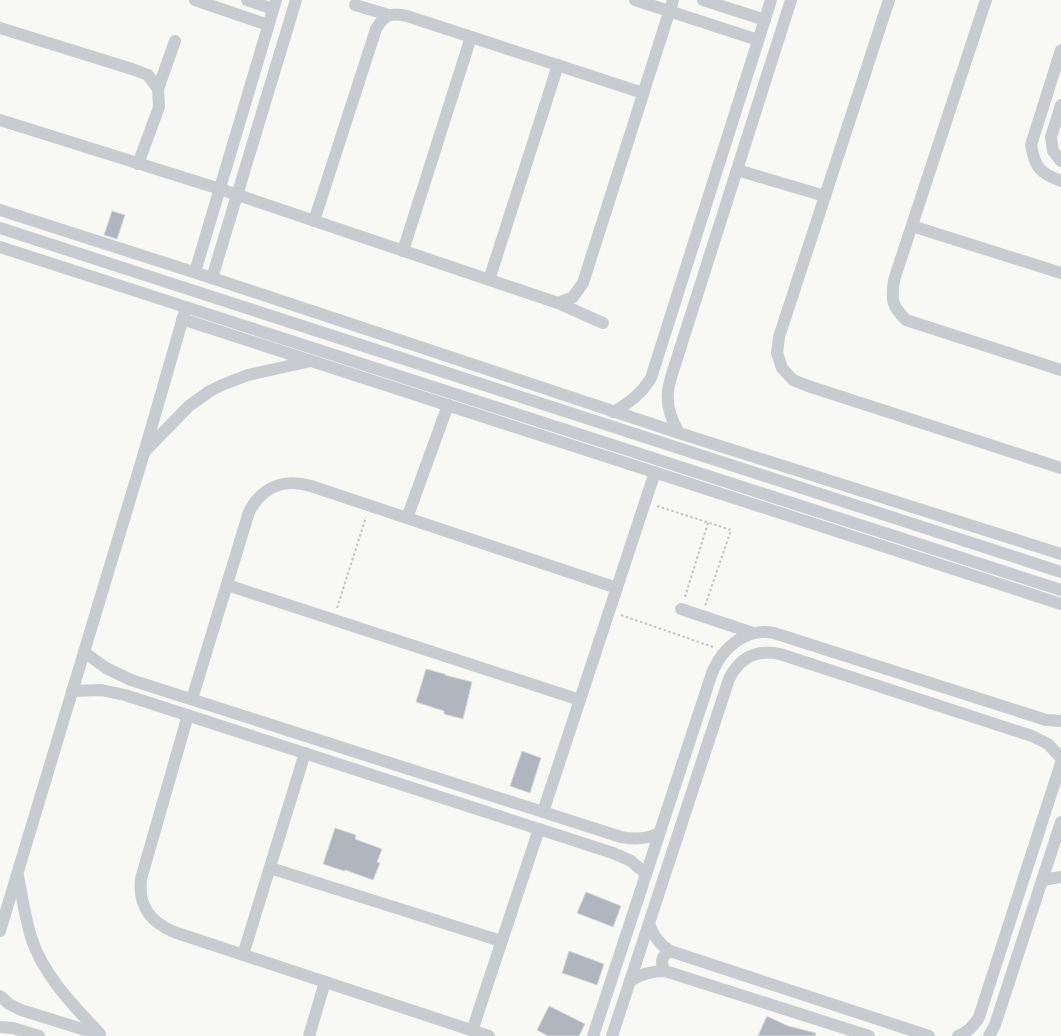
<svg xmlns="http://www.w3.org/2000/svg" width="1061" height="1036" viewBox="0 0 1061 1036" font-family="'Open Sans',sans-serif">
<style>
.building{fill:#b0b5be;stroke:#d9dad8}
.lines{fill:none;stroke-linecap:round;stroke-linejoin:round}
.path{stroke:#c2c3c6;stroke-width:2;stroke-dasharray:2.5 2.5;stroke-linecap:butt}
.minor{stroke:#c8cbcf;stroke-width:12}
</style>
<rect width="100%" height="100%" fill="#f8f8f5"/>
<g class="building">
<polygon points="112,211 125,215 117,239 104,235"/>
<polygon points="426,669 445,674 445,675 472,682 463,719 444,714 444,711 416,702"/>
<polygon points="522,751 541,758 530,793 510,786"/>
<polygon points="335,828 356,835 355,839 382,849 377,862 380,863 373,880 345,870 344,871 323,864"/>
<polygon points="586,892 621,906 613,927 577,913"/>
<polygon points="569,951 604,964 597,985 562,973"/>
<polygon points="549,1006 585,1024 579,1036 548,1036 537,1030"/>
<polygon points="767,1016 788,1026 816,1033 815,1036 758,1036"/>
</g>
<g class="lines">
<g class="path">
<polyline points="657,506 731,530 705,606"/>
<polyline points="685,597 708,523"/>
<polyline points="337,608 366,517"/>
<polyline points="621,615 713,647"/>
</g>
<g class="minor">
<polyline points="195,0 268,25"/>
<polyline points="247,0 273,9"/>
<polyline points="635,0 758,40"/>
<polyline points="703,0 765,20"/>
<polyline points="889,0 779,337 777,353 782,368 793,380 808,386 1061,468"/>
<path d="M986,0L894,280C891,300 892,306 906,320L1061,370"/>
<polyline points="355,5 389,15"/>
<polyline points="0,28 132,69 148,75 158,89 159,107 138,164"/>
<path d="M1061,50L1031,145C1035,168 1040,173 1061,181"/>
<polyline points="158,89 175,41"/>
<polyline points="1061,105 1051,137 1053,151 1061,161"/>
<polyline points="0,120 220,189 558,303 573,297 583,283 673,0"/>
<polyline points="737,170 825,196"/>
<polyline points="0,210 212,278 679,433 1061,554"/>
<path d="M314,221L376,29C384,15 391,12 407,16L643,93"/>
<polyline points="912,226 1061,273"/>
<polyline points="0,228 1061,572"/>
<polyline points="0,247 1061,590"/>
<polyline points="403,251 471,37"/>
<polyline points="195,272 276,0"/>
<polyline points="212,278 296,0"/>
<polyline points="489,280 558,65"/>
<polyline points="558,303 603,323"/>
<polyline points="182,319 1061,604"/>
<path d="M613,412C630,403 642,393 651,378L771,0"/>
<path d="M679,433C672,421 666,406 668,391C670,377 676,363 680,349L791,0"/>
<polyline points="145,451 189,406 210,391 222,385 248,375 311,361"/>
<polyline points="407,518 448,405"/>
<polyline points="227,585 580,700"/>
<polyline points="681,609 753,633"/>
<path d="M84,652L106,668L131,680L621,837C635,840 647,839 659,833"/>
<polyline points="72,691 101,690 125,695 613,853 631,861 646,874"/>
<path d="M192,699L249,512C262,487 284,478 311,486L617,588"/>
<path d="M188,715L141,879C138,906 150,922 174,932L489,1036"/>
<polyline points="543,812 655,472"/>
<polyline points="270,868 501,941"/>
<path d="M18,876C22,896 25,917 31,937C43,975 73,1005 100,1034"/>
<polyline points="1042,880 1061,877"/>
<path d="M649,924C654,936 659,944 670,951L929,1036"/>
<polyline points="0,931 144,453 185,311"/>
<polyline points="243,955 305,753"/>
<path d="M665,971C660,963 661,956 670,951"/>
<path d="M630,981C641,974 652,971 665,971L869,1036"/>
<polyline points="0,996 9,1004 21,1010 98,1034"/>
<polyline points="0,1027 13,1028 39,1036"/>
<polyline points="472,1031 539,829"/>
<polyline points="309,1036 325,982"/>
<path d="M593,1036L712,673C722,648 746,627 774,633L1046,720L1061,721"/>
<path d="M612,1036L729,679C740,657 756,649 780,654L1032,736L1048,744L1061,758"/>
<path d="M958,1036C968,1032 974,1026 979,1017L1061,763"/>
<polyline points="989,1036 995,1025 1061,822"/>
</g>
</g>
</svg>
